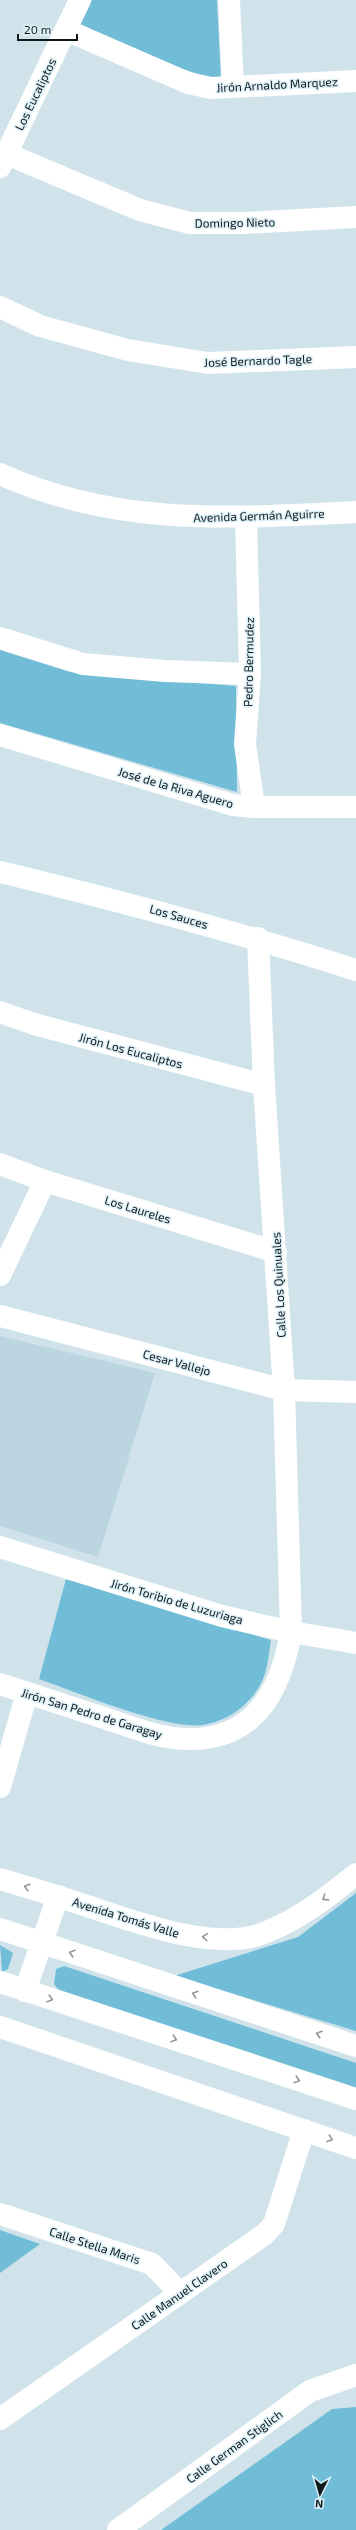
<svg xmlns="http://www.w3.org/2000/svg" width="356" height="2530" viewBox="0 0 356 2530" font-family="'Exo 2',sans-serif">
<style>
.built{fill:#bbd6e1}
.green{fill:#71bdd8}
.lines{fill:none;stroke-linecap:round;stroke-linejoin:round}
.minor{stroke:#fff;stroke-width:22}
.tertiary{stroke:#fff;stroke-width:22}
.secondary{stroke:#fff;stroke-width:22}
.primary{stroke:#fff;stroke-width:22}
.oneway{stroke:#949798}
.labels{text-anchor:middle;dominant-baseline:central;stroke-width:3;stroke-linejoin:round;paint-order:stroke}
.street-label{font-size:12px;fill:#11181b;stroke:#ddf1f8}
</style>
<rect width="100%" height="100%" fill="#d0e3eb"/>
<polygon class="built" points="0,1336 155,1373 98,1557 0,1526"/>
<g class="green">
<polygon points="92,0 217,0 221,81 166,64 80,24"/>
<polygon points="0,650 70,672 236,686 237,792 0,723"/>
<path d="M66,1579L271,1640C269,1652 268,1667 263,1679C253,1703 229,1721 203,1725C167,1730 76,1692 39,1679Z"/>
<polygon points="356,1893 356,2031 174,1976 298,1937"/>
<polygon points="0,1945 13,1953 8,1969 2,1972"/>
<polygon points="64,1966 356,2063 356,2093 62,1994 54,1984 56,1969"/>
<polygon points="0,2230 40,2244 0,2273"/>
<polygon points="356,2407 356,2530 161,2530 332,2409"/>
</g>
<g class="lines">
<g class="minor">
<polyline points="229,0 233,87"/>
<polyline points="66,30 188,83 211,88 356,81"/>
<polyline points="7,154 140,210 190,223 244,223 356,217"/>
<polyline points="0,167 80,0"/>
<polyline points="0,307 40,326 128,350 208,363 356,357"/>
<polyline points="246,517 250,674 245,744 254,807"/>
<polyline points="0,638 83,664 165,671 250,674"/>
<polyline points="0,735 233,805 254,807 356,807"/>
<path d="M0,872C120,901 238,932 356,970"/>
<polyline points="0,1012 34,1024 264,1085"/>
<polyline points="0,1164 45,1181 276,1252"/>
<polyline points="0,1275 45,1181"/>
<polyline points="0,1316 284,1390 356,1392"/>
<polyline points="0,1547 222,1616 291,1632 356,1643"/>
<path d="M0,1684C34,1695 68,1706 101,1717C129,1726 157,1738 186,1739C255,1741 281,1690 291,1632L284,1390L264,1085L258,938"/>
<polyline points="0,1787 27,1693"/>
<polyline points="0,2027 356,2148"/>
<polyline points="0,2214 152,2264 180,2293"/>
<polyline points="0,2419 265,2234 274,2224 304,2130"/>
<polyline points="118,2530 310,2391 356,2375"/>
</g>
<path class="tertiary" d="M0,474C117,527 232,518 356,512"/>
<path class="secondary" d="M0,1879C27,1887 54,1895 81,1904C131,1920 213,1953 264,1933C298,1920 328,1897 356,1874"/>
<g class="primary">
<polyline points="0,1929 356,2046"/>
<polyline points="0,1982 356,2099"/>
<polyline points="25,1991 58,1896"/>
</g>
</g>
<defs><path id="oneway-chevron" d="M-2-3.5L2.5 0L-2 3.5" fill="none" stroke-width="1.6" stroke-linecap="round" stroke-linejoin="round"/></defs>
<g class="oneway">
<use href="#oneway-chevron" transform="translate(27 1887) rotate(-164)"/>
<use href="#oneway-chevron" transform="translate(325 1898) rotate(147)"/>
<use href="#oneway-chevron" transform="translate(205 1937) rotate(-175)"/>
<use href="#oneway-chevron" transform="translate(72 1953) rotate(-162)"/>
<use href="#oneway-chevron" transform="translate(195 1994) rotate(-162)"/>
<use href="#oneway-chevron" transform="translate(50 1999) rotate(18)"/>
<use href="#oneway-chevron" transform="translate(319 2034) rotate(-162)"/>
<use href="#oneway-chevron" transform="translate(174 2039) rotate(18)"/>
<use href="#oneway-chevron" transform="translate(297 2080) rotate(18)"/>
<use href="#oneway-chevron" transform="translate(330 2139) rotate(20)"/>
</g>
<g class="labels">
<g class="street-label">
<text transform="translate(277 84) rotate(-3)">Jirón Arnaldo Marquez</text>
<text transform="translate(35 94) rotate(-64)">Los Eucaliptos</text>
<text transform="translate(235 222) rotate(-1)">Domingo Nieto</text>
<text transform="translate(258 360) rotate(-2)">José Bernardo Tagle</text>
<text transform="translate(259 515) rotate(-2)">Avenida Germán Aguirre</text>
<text transform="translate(248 662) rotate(-89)">Pedro Bermudez</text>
<text transform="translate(176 787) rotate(16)">José de la Riva Aguero</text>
<text transform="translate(179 916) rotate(16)">Los Sauces</text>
<text transform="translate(131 1050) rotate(15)">Jirón Los Eucaliptos</text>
<text transform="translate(138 1209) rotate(17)">Los Laureles</text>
<text transform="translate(278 1285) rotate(-93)">Calle Los Quinuales</text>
<text transform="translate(177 1362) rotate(15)">Cesar Vallejo</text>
<text transform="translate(177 1601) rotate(16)">Jirón Toribio de Luzuriaga</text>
<text transform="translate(92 1713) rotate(17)">Jirón San Pedro de Garagay</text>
<text transform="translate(126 1917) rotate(17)">Avenida Tomás Valle</text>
<text transform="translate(95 2245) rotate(18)">Calle Stella Maris</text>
<text transform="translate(179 2294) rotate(-35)">Calle Manuel Clavero</text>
<text transform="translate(234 2446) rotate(-36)">Calle German Stiglich</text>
</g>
</g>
<g transform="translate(320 2494) rotate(185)" stroke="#ddf1f8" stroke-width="3" paint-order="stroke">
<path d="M0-3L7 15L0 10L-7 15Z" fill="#11181b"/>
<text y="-6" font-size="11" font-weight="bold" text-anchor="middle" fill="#11181b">N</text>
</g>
<path d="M18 34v6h59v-6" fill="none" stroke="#11181b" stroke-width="2"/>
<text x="24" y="34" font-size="12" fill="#11181b" stroke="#ddf1f8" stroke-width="3" paint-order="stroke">20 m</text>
</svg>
